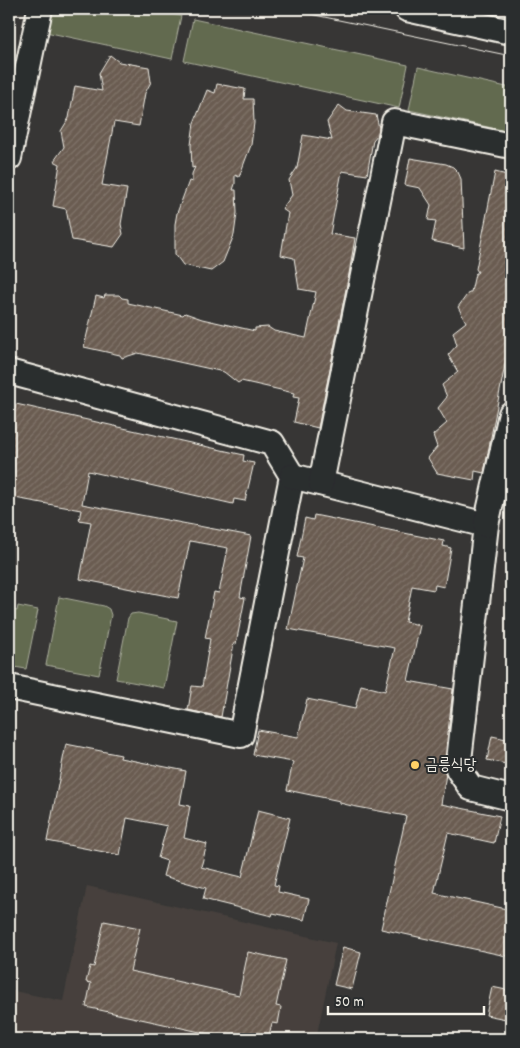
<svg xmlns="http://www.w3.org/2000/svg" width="520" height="1048" viewBox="0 0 520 1048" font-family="Dekko,'Poor Story',sans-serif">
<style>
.built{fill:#46413d}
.grass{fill:#626a50;stroke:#abae9c}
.building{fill:url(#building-hatch);stroke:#f4f1e8}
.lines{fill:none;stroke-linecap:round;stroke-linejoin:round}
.minor-casing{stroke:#f4f1e8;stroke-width:28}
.minor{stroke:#2a2d2e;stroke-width:24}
.tram{stroke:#f4f1e8;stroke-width:1}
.poi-dot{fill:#ffd166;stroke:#2a2d2e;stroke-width:2}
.labels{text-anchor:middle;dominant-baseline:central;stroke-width:4;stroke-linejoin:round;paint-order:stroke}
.poi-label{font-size:16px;fill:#f4f1e8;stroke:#2a2d2e;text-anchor:start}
</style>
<defs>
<pattern id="building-hatch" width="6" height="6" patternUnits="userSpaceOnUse" patternTransform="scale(1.25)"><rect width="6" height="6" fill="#6a5c51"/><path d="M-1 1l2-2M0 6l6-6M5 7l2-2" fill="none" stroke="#80746a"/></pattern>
</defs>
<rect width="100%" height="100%" fill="#373635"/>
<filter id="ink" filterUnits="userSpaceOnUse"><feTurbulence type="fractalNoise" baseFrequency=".02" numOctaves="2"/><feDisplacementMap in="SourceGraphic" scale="10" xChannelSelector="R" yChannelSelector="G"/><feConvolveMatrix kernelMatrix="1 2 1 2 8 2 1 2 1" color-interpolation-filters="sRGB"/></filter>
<g filter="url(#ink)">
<polygon class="built" points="87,886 336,943 316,1039 9,1039 9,990 63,1001"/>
<g class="grass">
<polygon points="46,9 147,9 181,16 172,59 41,31"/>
<polygon points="193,19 408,65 399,108 184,61"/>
<polygon points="418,67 511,88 511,132 409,110"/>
<polygon points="59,597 104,606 109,609 111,615 99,675 46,665"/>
<polygon points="18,606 38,610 26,669 9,666 9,609 17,611"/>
<polygon points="138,613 177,621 164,688 116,679 128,618 131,614"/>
</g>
<g class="building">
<polygon points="110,55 119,62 149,67 151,82 145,93 139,126 114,122 102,185 127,189 121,224 123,234 114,247 72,240 66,209 53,206 60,164 54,161 64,147 61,131 69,118 75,86 102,91 99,73"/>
<polygon points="217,84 245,89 244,99 253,99 254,123 251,145 239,177 235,175 235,184 233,190 236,190 237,213 234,235 223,262 211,271 183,265 175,254 175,224 177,213 189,181 192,182 192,174 195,167 192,168 191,145 194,123 207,90 215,93"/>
<polygon points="339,105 347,111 376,115 379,128 378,134 373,140 367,175 342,171 330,234 355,238 349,274 318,428 294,422 299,398 293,397 294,393 241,381 238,383 224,372 138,353 122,358 120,355 84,347 96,296 104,298 105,295 119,295 122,298 128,299 128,303 183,315 185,313 202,319 255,331 255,328 268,327 274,331 306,338 316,292 299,289 294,258 281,255 288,213 282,209 292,195 289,180 297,168 303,135 332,140 327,122"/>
<polygon points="410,158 446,164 453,167 458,172 461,179 464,248 432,241 436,221 428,220 431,205 420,188 405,185"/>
<polygon points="495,172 511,176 511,334 484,473 475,471 474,480 437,473 428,458 437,447 433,435 447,423 438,408 447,397 442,385 458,372 448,355 457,345 453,332 466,322 458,307 469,292 471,292 475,274 478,272 476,269"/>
<polygon points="16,404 244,455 243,461 254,463 245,501 234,499 233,504 88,471 82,504 251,536 240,597 245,598 236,644 234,643 221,717 188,710 192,686 202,687 210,639 205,638 214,592 219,593 228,548 190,541 178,598 80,579 91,522 79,520 81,510 9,497 9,408 15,409"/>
<polygon points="314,515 444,541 443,546 451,548 444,587 435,585 434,590 412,586 405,622 420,625 408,681 453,689 444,767 446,774 441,804 500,816 494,843 448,833 434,893 511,910 511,957 381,929 406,816 352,806 340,803 340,801 287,790 293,762 253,755 258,730 298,737 307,699 355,709 361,685 385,691 395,648 288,629 303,558 297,557 305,518 313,520"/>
<polygon points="492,736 511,740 511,765 487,760"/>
<polygon points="66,744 121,755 120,758 186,771 180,804 190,806 184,838 207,844 201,867 242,877 258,810 290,818 274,885 279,886 278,892 309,899 304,920 273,913 272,916 203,899 206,888 163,876 167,861 158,858 167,826 127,818 120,855 47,841"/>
<polygon points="104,921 140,928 130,971 239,995 248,952 286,960 276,1006 281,1007 278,1024 272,1023 268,1039 232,1039 86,1007 91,983 86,982 90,966 94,967"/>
<polygon points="343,947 361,952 352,989 334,985"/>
<polygon points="492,987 511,991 511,1020 486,1015"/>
</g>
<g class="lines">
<g class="minor-casing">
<g id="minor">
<polyline points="407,9 511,32"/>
<polyline points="9,158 40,9"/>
<polyline points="9,372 272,443 292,476 241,735 9,687"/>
<polyline points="292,476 486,525 458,769 471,788 511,798"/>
<polyline points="321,483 394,122 511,146"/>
<polyline points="486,525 511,414"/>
</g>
</g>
<use href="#minor" class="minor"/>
<g class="tram">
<polyline points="286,9 511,56"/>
<polyline points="508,9 511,9"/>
</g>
</g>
</g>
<circle class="poi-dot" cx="415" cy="765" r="5"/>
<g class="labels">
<g class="poi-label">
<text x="425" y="765">금릉식당</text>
</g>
</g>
<rect width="520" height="1048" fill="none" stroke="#2a2d2e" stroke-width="30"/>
<rect x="15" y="15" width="490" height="1018" fill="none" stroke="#f4f1e8" stroke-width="2" filter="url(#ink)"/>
<path d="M328 1006v8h156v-8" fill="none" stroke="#f4f1e8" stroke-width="2.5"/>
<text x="335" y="1006" font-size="15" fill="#f4f1e8" stroke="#2a2d2e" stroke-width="4" paint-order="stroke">50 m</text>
</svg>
